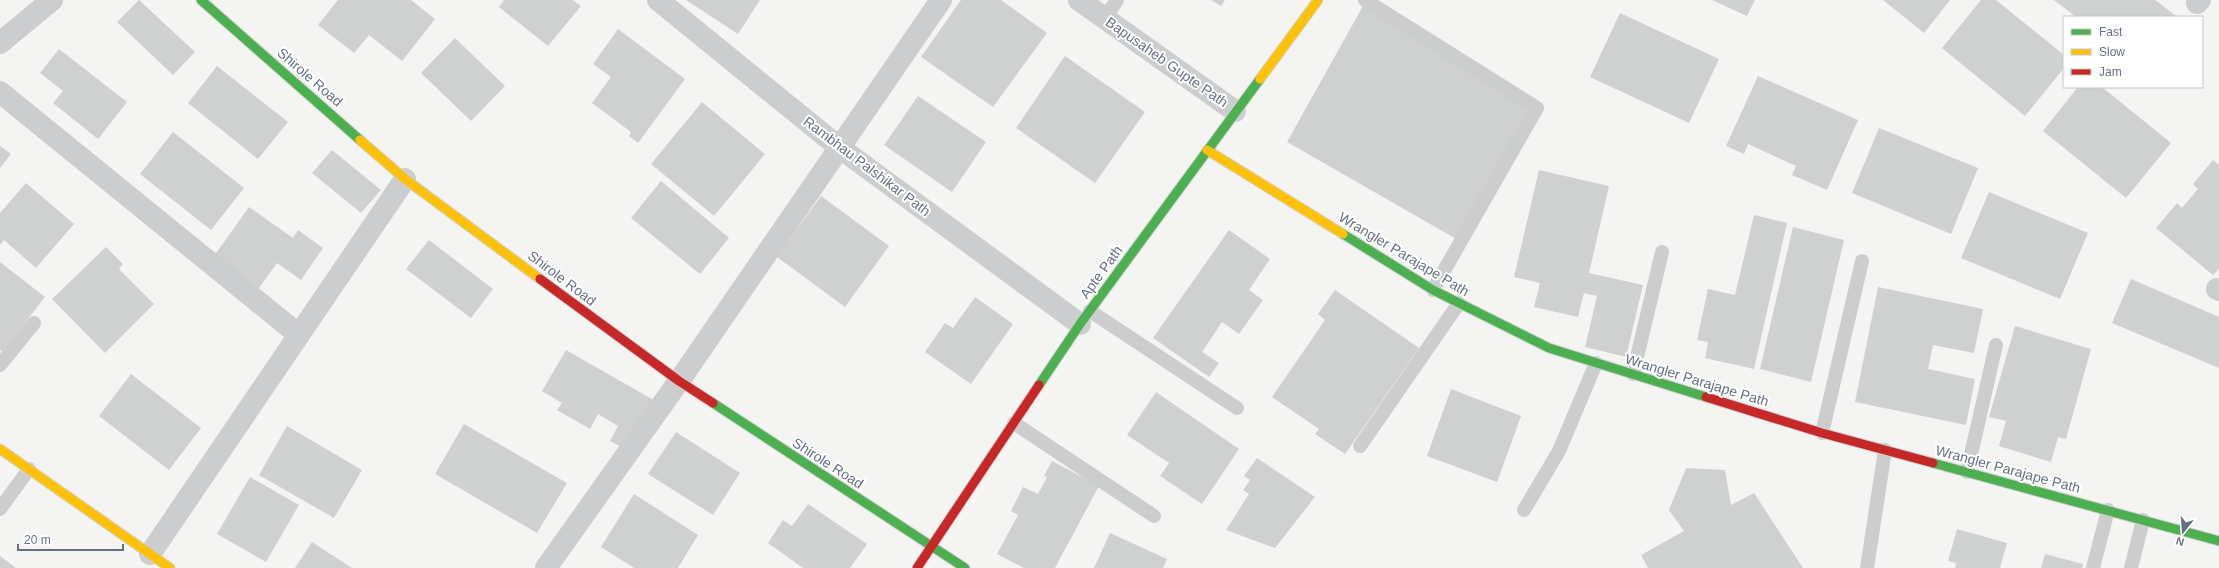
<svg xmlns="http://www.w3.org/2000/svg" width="2219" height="568" viewBox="0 0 2219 568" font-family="Arial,sans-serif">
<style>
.building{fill:#cfd0d0}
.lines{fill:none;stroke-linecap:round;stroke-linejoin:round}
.fast-casing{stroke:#d0d1d1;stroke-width:11}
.slow-casing{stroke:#d0d1d1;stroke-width:11}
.jam-casing{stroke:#d0d1d1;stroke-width:11}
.lane{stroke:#cccdce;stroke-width:14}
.street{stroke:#cccdce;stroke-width:22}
.fast{stroke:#4caf50;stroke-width:9}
.slow{stroke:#ffc107;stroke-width:9}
.jam{stroke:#c62828;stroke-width:9}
.labels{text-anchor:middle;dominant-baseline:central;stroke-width:4;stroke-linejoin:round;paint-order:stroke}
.street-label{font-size:14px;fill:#657183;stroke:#fff}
</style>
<rect width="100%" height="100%" fill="#f4f5f3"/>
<g class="building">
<polygon points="139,0 195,52 173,75 117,22"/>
<polygon points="338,0 411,0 435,19 402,61 369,35 354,53 318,25"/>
<polygon points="504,0 573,0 581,6 548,46 499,7"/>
<polygon points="686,0 760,0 738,34"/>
<polygon points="961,0 1001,0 1047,33 993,107 921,57"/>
<polygon points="1211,0 1225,0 1221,6"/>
<polygon points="1712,0 1755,0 1747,16"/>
<polygon points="1883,0 1950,0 1924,33"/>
<polygon points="1981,0 1996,0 2064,55 2064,68 2025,116 1942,48"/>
<polygon points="2054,0 2155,0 2176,16 2076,17"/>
<polygon points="1363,6 1531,108 1458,240 1287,142"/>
<polygon points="1620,13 1719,59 1689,123 1590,77"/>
<polygon points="618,29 685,79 638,143 629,136 631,132 592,103 611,77 593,64"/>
<polygon points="455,38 505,86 471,121 421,73"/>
<polygon points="59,49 127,102 98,139 53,103 63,91 40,73"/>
<polygon points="1065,56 1145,112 1095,183 1016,128"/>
<polygon points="217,66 288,122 258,159 188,103"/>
<polygon points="1758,76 1858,120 1827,190 1792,175 1796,166 1748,144 1744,154 1726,146"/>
<polygon points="2078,87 2102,87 2171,143 2126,198 2043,131"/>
<polygon points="918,96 986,142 952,192 884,145"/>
<polygon points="702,102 765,154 714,216 651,164"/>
<polygon points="1879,128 1978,168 1951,234 1852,193"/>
<polygon points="173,132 244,188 211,230 140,174"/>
<polygon points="0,146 11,154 0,168"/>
<polygon points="332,150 381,190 361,213 312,173"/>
<polygon points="2213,160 2219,165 2219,269 2213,275 2156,228 2177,203 2182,208 2198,189 2193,184"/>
<polygon points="1539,170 1609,186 1589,273 1643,285 1626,357 1585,347 1597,296 1584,293 1578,317 1534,307 1540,283 1514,277"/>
<polygon points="661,181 729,238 700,274 631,218"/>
<polygon points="26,183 74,224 36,268 4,240 0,245 0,213"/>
<polygon points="1989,192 2088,233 2060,299 1961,258"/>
<polygon points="821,196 889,246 845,307 777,257"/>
<polygon points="249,207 293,238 298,230 323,248 301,280 277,263 259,288 214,256"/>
<polygon points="1754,215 1787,223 1754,369 1705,358 1708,342 1697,340 1708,289 1735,295"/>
<polygon points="1793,227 1844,240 1811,382 1760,369"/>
<polygon points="1229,230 1270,259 1249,290 1263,300 1239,334 1222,322 1202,352 1219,363 1209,377 1153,338"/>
<polygon points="429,240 493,289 471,318 406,269"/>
<polygon points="106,247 123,264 119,269 154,304 105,353 52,299"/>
<polygon points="0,262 45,297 2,352 0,350"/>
<polygon points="2131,279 2219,317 2219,368 2112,323"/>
<polygon points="1878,287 1983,309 1974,353 1933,345 1928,369 1975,379 1966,425 1855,402"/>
<polygon points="1335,290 1419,348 1345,454 1315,434 1319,429 1272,397 1325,320 1318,314"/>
<polygon points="975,297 1013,324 971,384 925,352 945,323 953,328"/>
<polygon points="2015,326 2091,349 2066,439 2058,437 2051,462 1999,446 2006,421 1989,417"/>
<polygon points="566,350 659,403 631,452 610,441 618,426 598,414 590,429 557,410 562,403 542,391"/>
<polygon points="131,374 201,428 169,470 99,416"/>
<polygon points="1451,389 1521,416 1497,482 1427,456"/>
<polygon points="1156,392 1239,449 1202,504 1160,476 1169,463 1127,435"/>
<polygon points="464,424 567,483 537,533 435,474"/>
<polygon points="287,426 362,470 334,518 259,475"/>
<polygon points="676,432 740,473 713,515 648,474"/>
<polygon points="1257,458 1315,497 1275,548 1226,530 1249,494 1243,490 1250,480 1244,476"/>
<polygon points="1052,461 1099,486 1055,568 1024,568 997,554 1018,515 1011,511 1023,487 1038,494 1047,477 1044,476"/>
<polygon points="1686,468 1725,470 1731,505 1754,493 1803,568 1648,568 1641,555 1684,531 1669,510"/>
<polygon points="250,477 299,505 266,562 217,534"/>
<polygon points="634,494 698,535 678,568 634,568 601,547"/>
<polygon points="808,504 867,544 850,568 803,568 768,543 783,520 792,526"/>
<polygon points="1957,529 2007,543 2000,568 1955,568 1956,563 1948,561"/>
<polygon points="1110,533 1167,559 1163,568 1094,568"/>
<polygon points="312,542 352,568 295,568"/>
<polygon points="2045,554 2083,564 2082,568 2041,568"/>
<polygon points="0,556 16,568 0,568"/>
</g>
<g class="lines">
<g class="fast-casing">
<g id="fast">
<polyline points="201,0 360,140"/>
<polyline points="1343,234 1433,290 1549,348 1706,397"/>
<polyline points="1039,385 1080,324 1260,79"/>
<polyline points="713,403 965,568"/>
<polyline points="1933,463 2219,541"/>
</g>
</g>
<g class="slow-casing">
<g id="slow">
<polyline points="1260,79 1318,0"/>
<polyline points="360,140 405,179 540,279"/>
<polyline points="1207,150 1343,234"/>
<polyline points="0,449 170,568"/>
</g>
</g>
<g class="jam-casing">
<g id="jam">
<polyline points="540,279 679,381 713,403"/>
<polyline points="1706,397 1822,433 1933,463"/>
<polyline points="917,568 1039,385"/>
</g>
</g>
<g class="lane">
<polyline points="1365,0 1537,108 1433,290"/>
<polyline points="1105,18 1117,0"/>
<polyline points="1090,311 1237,408"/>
<polyline points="0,365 34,323"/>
<polyline points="1633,374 1662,252"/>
<polyline points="1014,423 1154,516"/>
<polyline points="1822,433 1862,261"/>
<polyline points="1360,446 1459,303"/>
<polyline points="1967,472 1996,345"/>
<polyline points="0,509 29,469"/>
<polyline points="1524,510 1559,451 1596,363"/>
<polyline points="1867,568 1885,450"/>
<polyline points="2093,568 2108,510"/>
<polyline points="2131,568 2143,520"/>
</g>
<g class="street">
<polyline points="658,0 840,148 1080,324"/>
<polyline points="1079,0 1235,111"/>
<polyline points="2197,3 2200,0"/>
<polyline points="0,43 52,0"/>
<polyline points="0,92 299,335"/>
<polyline points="2217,289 2219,290"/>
<polyline points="150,554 405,179"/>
<polyline points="546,568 679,381 941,0"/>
</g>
<use href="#fast" class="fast"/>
<use href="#slow" class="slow"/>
<use href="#jam" class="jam"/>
</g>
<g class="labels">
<g class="street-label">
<text transform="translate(1167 62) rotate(35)">Bapusaheb Gupte Path</text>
<text transform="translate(310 77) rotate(41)">Shirole Road</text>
<text transform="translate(867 166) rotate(37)">Rambhau Palshikar Path</text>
<text transform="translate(1404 254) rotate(31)">Wrangler Parajape Path</text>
<text transform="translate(1101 272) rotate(-54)">Apte Path</text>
<text transform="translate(562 278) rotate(37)">Shirole Road</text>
<text transform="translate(1697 380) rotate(17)">Wrangler Parajape Path</text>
<text transform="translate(828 463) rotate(33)">Shirole Road</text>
<text transform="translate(2008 469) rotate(15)">Wrangler Parajape Path</text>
</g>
</g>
<rect x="2063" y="16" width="140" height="72" fill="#ffffff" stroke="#c1c6cd"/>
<rect x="2071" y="29" width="20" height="6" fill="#4caf50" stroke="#c1c6cd"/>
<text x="2099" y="36" font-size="12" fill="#657183">Fast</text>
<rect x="2071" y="49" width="20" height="6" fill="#ffc107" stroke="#c1c6cd"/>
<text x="2099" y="56" font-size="12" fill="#657183">Slow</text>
<rect x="2071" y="69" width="20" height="6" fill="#c62828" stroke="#c1c6cd"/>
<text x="2099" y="76" font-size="12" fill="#657183">Jam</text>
<g transform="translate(2183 532) rotate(197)" stroke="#ffffff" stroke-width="3" paint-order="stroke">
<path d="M0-3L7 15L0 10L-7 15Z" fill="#657183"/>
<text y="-6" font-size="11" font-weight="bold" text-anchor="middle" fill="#657183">N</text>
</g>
<path d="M18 544v6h105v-6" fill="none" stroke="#657183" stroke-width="2"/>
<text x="24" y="544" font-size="12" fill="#657183" stroke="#ffffff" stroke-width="3" paint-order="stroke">20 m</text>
</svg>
